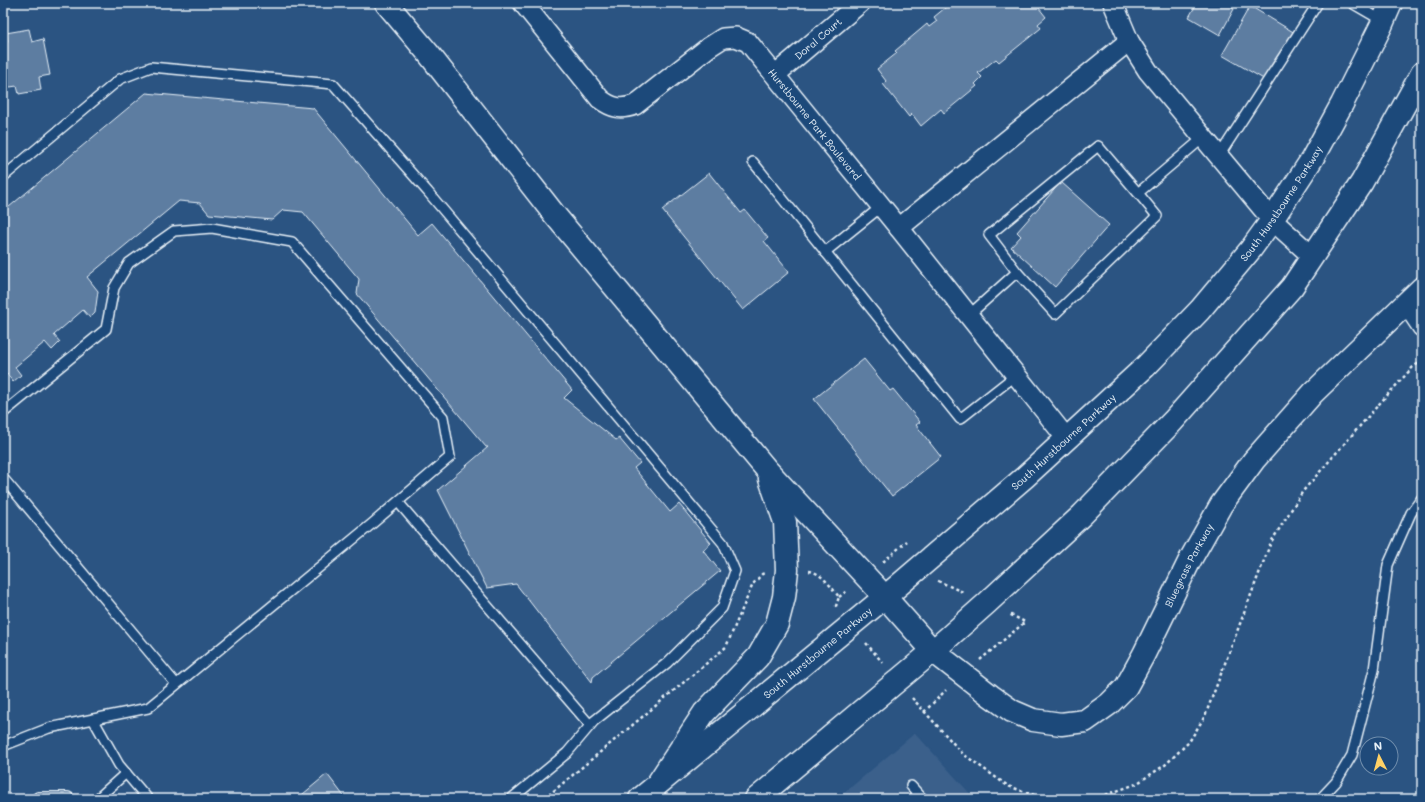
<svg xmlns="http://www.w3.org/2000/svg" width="1425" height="802" viewBox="0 0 1425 802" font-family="Mali,sans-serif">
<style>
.built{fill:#3a608b}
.building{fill:#5d7da1;stroke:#e8f1f8}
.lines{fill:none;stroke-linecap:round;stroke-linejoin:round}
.lane-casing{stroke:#e8f1f8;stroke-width:12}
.street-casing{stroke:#e8f1f8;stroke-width:22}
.secondary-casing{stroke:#e8f1f8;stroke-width:25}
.primary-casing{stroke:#e8f1f8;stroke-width:25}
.highway-casing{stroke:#e8f1f8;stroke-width:25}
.path{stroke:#e8f1f8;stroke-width:2.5;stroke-dasharray:3 3;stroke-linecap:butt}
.lane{stroke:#1f4a7a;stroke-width:9}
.street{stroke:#1f4a7a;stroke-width:19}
.secondary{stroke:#1f4a7a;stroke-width:22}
.primary{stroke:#1f4a7a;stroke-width:22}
.highway{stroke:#1f4a7a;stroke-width:22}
.labels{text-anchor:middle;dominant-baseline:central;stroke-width:4;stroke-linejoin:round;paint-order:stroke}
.street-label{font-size:10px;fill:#e8f1f8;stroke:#1f4a7a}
</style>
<rect width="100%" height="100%" fill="#2b5482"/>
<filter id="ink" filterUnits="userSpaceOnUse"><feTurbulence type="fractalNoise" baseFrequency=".025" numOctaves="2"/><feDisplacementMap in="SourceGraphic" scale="8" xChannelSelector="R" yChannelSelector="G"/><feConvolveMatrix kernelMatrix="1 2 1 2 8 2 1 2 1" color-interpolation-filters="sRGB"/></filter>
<g filter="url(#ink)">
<polygon class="built" points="915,733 975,799 837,799"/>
<g class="building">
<polygon points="951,3 1035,3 1046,17 1038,24 1041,28 999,62 996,59 978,73 982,77 975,84 977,86 944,113 941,109 921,126 912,114 909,117 883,84 886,81 877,69 897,53 895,51 927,24 929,27 937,21 934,17"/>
<polygon points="1197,3 1234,3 1232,8 1234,9 1220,35 1189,17"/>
<polygon points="1250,6 1295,33 1267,81 1222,55"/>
<polygon points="29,29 32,42 43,39 50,75 39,77 41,90 19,94 17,86 3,88 3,43 8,42 6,33"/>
<polygon points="146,93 313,108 418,235 432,223 572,390 564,398 616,440 619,438 640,463 634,468 670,512 679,504 711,543 703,550 720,571 593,677 592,682 516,584 487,588 438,490 488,447 486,447 357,294 359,279 303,212 283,210 272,220 209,214 200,203 179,201 87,277 98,291 95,313 90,318 83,310 54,335 60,342 52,350 45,342 15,367 21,375 13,382 7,374 3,377 3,212"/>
<polygon points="709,173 741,213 745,210 768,238 764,241 789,272 743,310 662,210"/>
<polygon points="1061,182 1109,225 1055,287 1011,247 1021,236 1017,232"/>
<polygon points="864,359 890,391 893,389 920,422 916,425 941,457 892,496 814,399"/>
<polygon points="327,774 346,799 297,799"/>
</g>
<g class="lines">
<g class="lane-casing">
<g id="lane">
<polyline points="1352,3 1383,21"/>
<polyline points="1219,156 1318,3"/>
<polyline points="753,162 960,419 1016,375"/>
<polyline points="3,177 120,79 151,67 333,84 428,192 723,543 735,571 722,608 667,663 594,721 567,753 511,799"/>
<polyline points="1138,193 1157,216 1055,314 1017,272 989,235 1098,146 1138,193 1204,137"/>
<polyline points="825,252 882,206"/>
<polyline points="969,315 1017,272"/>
<polyline points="3,413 106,329 114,288 129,263 174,231 212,228 292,242 443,417 450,457 373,523 148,708 49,728 3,746"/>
<polyline points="3,478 176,684"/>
<polyline points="398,502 590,725"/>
<polyline points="93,719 119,765 148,799"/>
<polyline points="911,786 923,799"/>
<polyline points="36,799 38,797 68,797 70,799"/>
<polyline points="97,799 126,773"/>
<polyline points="1320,799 1336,782 1352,755 1374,670 1388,565 1411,513 1422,498"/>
</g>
</g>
<g class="street-casing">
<g id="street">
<path id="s1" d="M523,3L600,99C612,108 620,110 635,105L709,47L723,38L736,37L748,42L899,228L1067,439"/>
<polyline points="1113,3 1129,41 1148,71 1272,220 1312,256"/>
<path id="s2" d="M776,74L860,3"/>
<polyline points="899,228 1129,41"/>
<polyline points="1406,303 1422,327"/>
</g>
</g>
<g class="secondary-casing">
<g id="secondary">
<path id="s3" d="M933,651L991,696L1012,711L1033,720L1061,724L1085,721L1109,704L1126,687L1144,654L1190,560L1221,505L1254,460L1313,393L1422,288"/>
</g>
</g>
<g class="primary-casing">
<g id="primary">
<polyline points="885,597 933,651"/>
<path id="s4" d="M640,799L885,597L1025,477L1145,367L1200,310L1251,249L1272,220L1312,159L1342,104L1381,26L1391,3"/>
<polyline points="756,799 933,651 987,603 1082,515 1173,421 1292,287 1362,182 1422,73"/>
</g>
</g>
<g class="highway-casing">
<g id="highway">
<polyline points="386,3 428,53 554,214 767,470 885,597"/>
<polyline points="656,786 704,713 758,657 777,624 784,597 787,570 785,522 770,479"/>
</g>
</g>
<g class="path">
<polyline points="883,562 907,541"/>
<path d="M809,571C821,572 832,588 839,597L836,606L837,608"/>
<polyline points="938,581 965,593"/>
<polyline points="839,597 848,590"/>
<polyline points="866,643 883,663"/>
<polyline points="980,660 1025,622 1009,614"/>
<polyline points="912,698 963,754 1008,786 1037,796 1064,799"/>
<polyline points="924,712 946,690"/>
<polyline points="544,799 726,647 753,584 762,574 765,573"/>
<polyline points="1070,799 1100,797 1136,784 1165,765 1189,742 1205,716 1271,542 1303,491 1380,403 1413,367 1422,361"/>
</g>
<use href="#lane" class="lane"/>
<use href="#street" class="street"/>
<use href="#secondary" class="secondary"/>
<use href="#primary" class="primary"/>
<use href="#highway" class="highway"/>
</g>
</g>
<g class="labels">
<g class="street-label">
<text stroke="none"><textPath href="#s2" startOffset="55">Doral Court</textPath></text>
<text stroke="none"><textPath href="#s1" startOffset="403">Hurstbourne Park Boulevard</textPath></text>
<text stroke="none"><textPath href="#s4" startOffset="878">South Hurstbourne Parkway</textPath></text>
<text stroke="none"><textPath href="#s4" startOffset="554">South Hurstbourne Parkway</textPath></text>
<text stroke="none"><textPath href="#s3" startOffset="365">Bluegrass Parkway</textPath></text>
<text stroke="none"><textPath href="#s4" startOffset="230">South Hurstbourne Parkway</textPath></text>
</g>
</g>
<rect width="1425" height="802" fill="none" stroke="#1f4a7a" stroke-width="16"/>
<rect x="8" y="8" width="1409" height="786" fill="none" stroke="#e8f1f8" stroke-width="1.5" filter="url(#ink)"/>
<g transform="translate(1379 756) rotate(354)"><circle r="19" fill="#1f4a7a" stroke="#6f8dac"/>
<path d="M0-3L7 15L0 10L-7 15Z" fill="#ffd166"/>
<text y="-6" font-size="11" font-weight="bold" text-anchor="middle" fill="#e8f1f8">N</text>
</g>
</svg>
